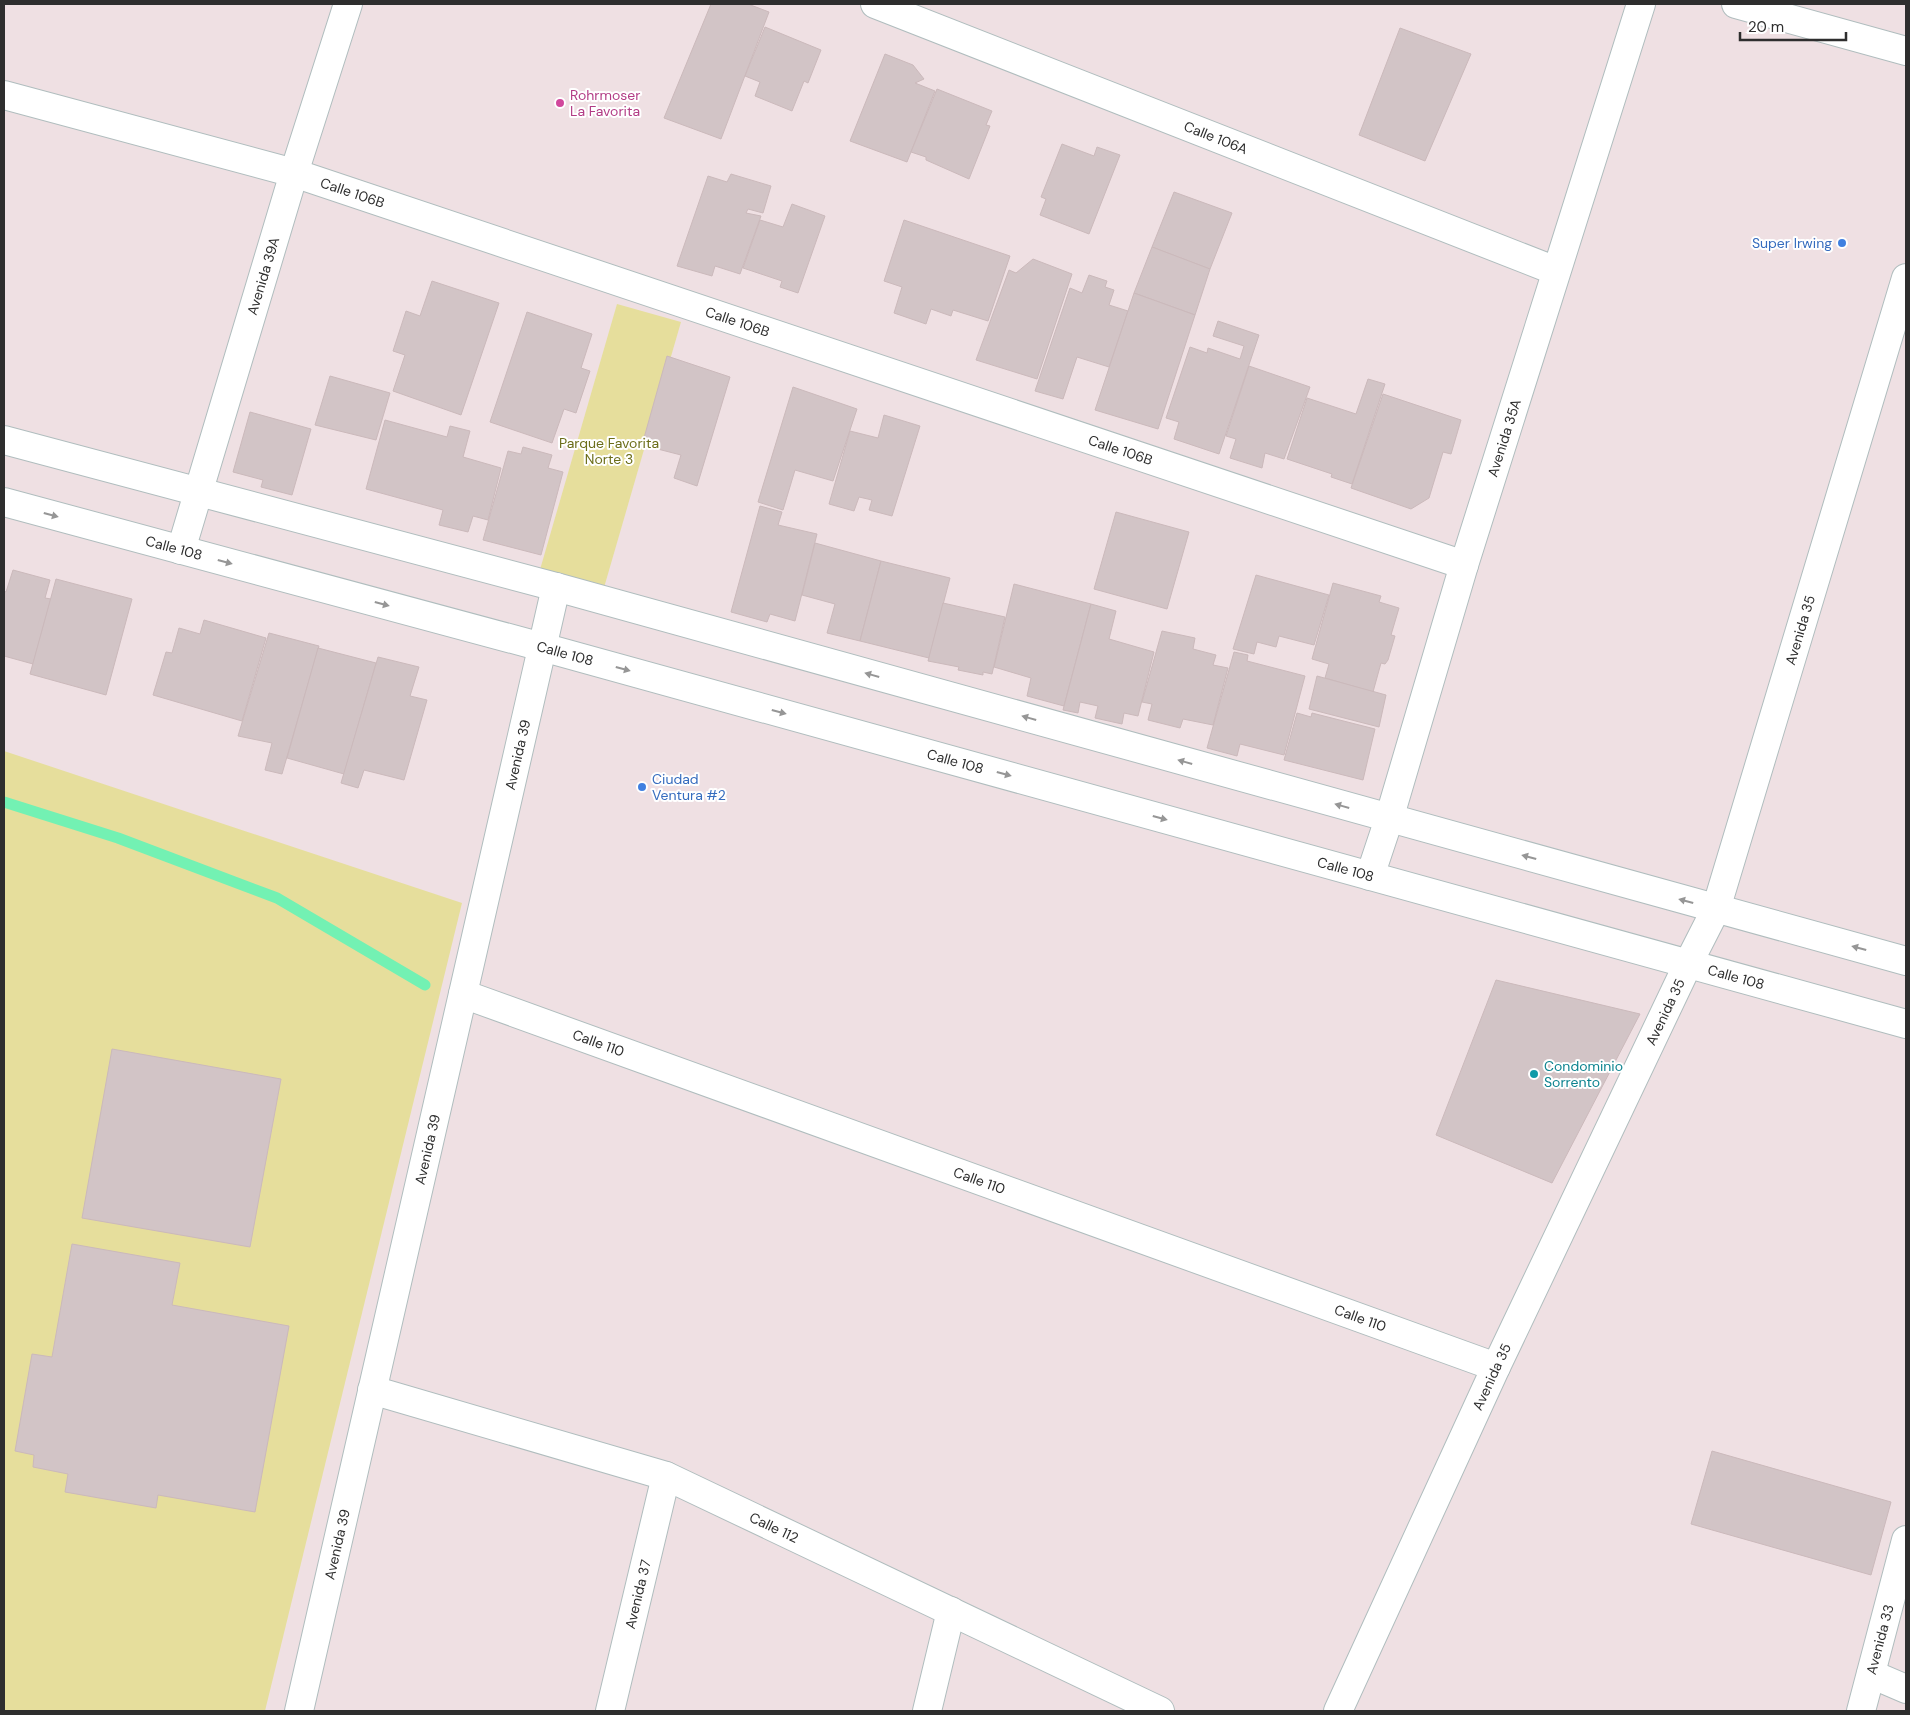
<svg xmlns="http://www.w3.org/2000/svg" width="1910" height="1715" viewBox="0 0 1910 1715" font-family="'DM Sans',sans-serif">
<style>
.green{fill:#e6de9c}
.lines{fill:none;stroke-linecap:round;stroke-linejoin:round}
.stream{stroke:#73f1b3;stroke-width:11}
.building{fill:#d2c4c6;stroke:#cbb9bb}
.street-casing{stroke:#b0bdbe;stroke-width:30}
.secondary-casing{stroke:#b0bdbe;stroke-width:30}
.street{stroke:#fff;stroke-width:28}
.secondary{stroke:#fff;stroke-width:28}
.oneway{fill:#969696}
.hotel-dot{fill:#d1479c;stroke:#fff;stroke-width:2}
.shop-dot{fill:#3f7fe0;stroke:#fff;stroke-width:2}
.culture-dot{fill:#0f9aa8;stroke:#fff;stroke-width:2}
.labels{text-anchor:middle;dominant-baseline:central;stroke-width:4;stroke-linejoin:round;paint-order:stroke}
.hotel-label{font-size:14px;fill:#b23c85;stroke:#fff;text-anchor:start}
.street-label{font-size:14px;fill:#2e2e2e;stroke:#fff}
.shop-label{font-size:14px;fill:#366cbe;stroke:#fff;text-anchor:end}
.park-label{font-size:14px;fill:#6c6e1a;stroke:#fff}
.culture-label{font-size:14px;fill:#0d838f;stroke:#fff;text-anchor:start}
</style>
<rect width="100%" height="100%" fill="#efe0e3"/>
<g class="green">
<polygon points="617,304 681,322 601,598 537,580"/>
<polygon points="4,751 462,903 265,1711 4,1711"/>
</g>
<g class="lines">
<polyline class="stream" points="4,802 118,838 277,898 425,985"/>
</g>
<g class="building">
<polygon points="711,4 748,4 769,12 721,139 664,118"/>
<polygon points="765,27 821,50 808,83 804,81 792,111 755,96 760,82 745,76"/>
<polygon points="1400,28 1471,54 1425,161 1359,135"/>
<polygon points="885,54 913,65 924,79 915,83 935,91 907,162 850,141"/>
<polygon points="937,89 992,111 986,125 990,126 969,179 926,160 926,157 911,152"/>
<polygon points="1062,144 1094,156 1097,147 1120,155 1089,234 1040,215 1046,199 1041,197"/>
<polygon points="731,174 771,186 763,213 748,209 746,213 761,216 740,274 715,266 712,276 677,266 708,176 727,182"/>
<polygon points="1174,192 1232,213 1210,269 1152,247"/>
<polygon points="792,204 825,216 798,293 780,287 782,281 743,268 760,220 783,227"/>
<polygon points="904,220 1010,256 988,321 953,310 951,316 931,309 926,324 894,313 902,287 884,281"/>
<polygon points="1152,247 1210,269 1195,315 1134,293"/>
<polygon points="1033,259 1072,274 1037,379 976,360 1009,270 1016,273"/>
<polygon points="1089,275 1107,281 1105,287 1114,290 1109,305 1128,311 1109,367 1077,357 1063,399 1035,391 1070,288 1082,293"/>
<polygon points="432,281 499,303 461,415 393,391 405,355 393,351 406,311 420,316"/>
<polygon points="1134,293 1195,315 1158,429 1095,410"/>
<polygon points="527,312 592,334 581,368 590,371 576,413 564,409 552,443 490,422"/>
<polygon points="1218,321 1259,335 1219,454 1174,439 1179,422 1166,418 1190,347 1207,353 1208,348 1240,359 1244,346 1213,336"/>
<polygon points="667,356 730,377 697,486 674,478 681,455 642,445"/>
<polygon points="1249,366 1310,387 1284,459 1265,453 1262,468 1230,458 1236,439 1226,436"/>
<polygon points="330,376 390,393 376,440 315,425"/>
<polygon points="1368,379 1385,384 1352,484 1331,477 1332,474 1287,459 1307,398 1356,414"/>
<polygon points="793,387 857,409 833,481 795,470 783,510 758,502"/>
<polygon points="1383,394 1461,420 1451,454 1443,452 1429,498 1411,509 1351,488"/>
<polygon points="250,412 311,429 292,495 261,487 263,480 233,472"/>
<polygon points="884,415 920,426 892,516 869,510 872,500 859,497 854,511 829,504 850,431 878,438"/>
<polygon points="385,420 447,437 450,426 470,431 463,457 501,468 488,520 473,516 468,532 439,525 443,510 366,489"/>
<polygon points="523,447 552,455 548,468 563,472 541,555 483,540 508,451 521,454"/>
<polygon points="760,506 782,512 778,525 817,534 795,621 770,614 767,622 731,612"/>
<polygon points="1116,512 1189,532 1167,609 1094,589"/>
<polygon points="815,543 881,561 860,641 827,633 835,604 802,595"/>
<polygon points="881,561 950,578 929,658 860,641"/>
<polygon points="13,570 50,580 45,598 51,599 33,664 4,656 4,591 6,592"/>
<polygon points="1256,575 1329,595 1314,645 1279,636 1276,647 1257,642 1254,654 1233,649"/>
<polygon points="56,579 132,599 106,695 30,674"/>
<polygon points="1333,583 1381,596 1379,602 1399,608 1391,635 1395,636 1388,660 1385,664 1381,663 1373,692 1325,678 1329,664 1312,659"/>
<polygon points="1014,584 1091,604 1064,706 1027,696 1031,678 994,667"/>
<polygon points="943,603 1005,617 992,674 983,672 983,675 958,670 959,667 928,661"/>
<polygon points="1091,604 1116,611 1109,639 1154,652 1138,716 1124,713 1122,724 1095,718 1098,706 1080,702 1078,713 1063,710"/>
<polygon points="204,620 266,638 242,721 153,695 166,652 172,653 179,628 200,634"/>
<polygon points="1162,631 1195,638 1193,649 1216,655 1213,665 1228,668 1213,725 1183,719 1180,728 1148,720 1152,704 1142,702"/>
<polygon points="269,633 319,646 282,774 265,770 272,743 238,736"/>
<polygon points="318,648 376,663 344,774 287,758"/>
<polygon points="1234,652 1248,655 1247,661 1305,676 1284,755 1240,744 1237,756 1207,748"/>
<polygon points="378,657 419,667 410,696 427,700 404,780 364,770 358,788 341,783"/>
<polygon points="1317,676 1386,695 1379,727 1309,709"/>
<polygon points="1297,713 1311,717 1312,713 1375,729 1363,780 1284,760"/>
<polygon points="1496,980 1640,1014 1552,1183 1436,1135"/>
<polygon points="112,1049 281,1079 250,1247 82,1218"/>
<polygon points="72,1244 180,1263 172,1305 289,1326 255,1512 158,1495 156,1508 65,1492 68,1474 33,1467 34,1455 15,1451 32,1354 52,1357"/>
<polygon points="1712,1451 1891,1502 1871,1575 1691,1524"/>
</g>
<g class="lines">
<g class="street-casing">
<g id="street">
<path id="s1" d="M875,4L1556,271"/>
<polyline points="1736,4 1906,51"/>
<path id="s2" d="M4,95L294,173L1464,565"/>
<path id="s3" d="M181,550L294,173L348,4"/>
<path id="s4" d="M1370,876L1389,819L1464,565L1641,4"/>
<path id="s5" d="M463,994L1496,1367"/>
<path id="s6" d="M372,1390L666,1476L1160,1711"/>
<polyline points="1871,1674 1906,1689"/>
<path id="s7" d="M299,1711L556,587"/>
<path id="s8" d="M610,1711L666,1476"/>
<polyline points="927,1711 951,1611"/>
<path id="s9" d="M1338,1711L1496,1367L1688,964L1716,909L1906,278"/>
<path id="s10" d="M1861,1711L1906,1540"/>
</g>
</g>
<g class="secondary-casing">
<g id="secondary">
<polyline points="4,440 556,587 1906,961"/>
<path id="s11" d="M4,502L542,647L1906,1024"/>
</g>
</g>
<use href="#street" class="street"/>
<use href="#secondary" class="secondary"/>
</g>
<defs><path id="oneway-solid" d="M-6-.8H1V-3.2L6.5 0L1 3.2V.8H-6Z" transform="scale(1.25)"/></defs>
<g class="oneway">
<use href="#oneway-solid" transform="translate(51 515) rotate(15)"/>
<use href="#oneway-solid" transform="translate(225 562) rotate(15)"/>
<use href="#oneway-solid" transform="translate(382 604) rotate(15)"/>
<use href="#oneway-solid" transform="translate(623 669) rotate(15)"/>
<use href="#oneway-solid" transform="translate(872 675) rotate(-164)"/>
<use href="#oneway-solid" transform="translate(779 712) rotate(15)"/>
<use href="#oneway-solid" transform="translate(1029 718) rotate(-164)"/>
<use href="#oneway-solid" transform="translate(1185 762) rotate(-164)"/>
<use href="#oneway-solid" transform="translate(1004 774) rotate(15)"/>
<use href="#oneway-solid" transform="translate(1342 806) rotate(-164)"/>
<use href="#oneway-solid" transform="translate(1160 818) rotate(15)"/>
<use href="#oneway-solid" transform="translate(1529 857) rotate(-165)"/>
<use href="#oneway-solid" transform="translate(1686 901) rotate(-165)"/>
<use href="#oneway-solid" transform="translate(1859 948) rotate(-165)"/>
</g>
<circle class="hotel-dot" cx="560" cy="103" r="5"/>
<g class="shop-dot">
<circle cx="1842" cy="243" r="5"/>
<circle cx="642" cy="787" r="5"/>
</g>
<circle class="culture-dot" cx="1534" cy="1074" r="5"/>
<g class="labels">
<g class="hotel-label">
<text x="570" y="95">Rohrmoser<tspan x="570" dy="16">La Favorita</tspan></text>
</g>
<g class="street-label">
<text stroke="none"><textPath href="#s1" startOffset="366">Calle 106A</textPath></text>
<text stroke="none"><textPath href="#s2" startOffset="362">Calle 106B</textPath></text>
<text stroke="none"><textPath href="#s3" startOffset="286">Avenida 39A</textPath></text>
<text stroke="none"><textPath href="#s2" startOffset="768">Calle 106B</textPath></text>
<text stroke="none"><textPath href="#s4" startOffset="458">Avenida 35A</textPath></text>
<text stroke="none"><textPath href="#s2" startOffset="1172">Calle 106B</textPath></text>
<text stroke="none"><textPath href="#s11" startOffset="176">Calle 108</textPath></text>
<text stroke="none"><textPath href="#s9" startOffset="1178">Avenida 35</textPath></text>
<text stroke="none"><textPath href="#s11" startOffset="581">Calle 108</textPath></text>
<text stroke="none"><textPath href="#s7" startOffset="981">Avenida 39</textPath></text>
<text stroke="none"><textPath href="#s11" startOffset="986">Calle 108</textPath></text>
<text stroke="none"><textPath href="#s11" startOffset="1391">Calle 108</textPath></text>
<text stroke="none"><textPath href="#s11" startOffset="1796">Calle 108</textPath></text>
<text stroke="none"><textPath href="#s9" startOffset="772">Avenida 35</textPath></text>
<text stroke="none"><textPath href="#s5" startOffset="144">Calle 110</textPath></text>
<text stroke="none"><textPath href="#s7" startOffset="576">Avenida 39</textPath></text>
<text stroke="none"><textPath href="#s5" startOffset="549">Calle 110</textPath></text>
<text stroke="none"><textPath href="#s5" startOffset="954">Calle 110</textPath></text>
<text stroke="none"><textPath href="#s9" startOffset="368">Avenida 35</textPath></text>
<text stroke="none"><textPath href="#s6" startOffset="426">Calle 112</textPath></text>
<text stroke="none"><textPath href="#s7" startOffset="171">Avenida 39</textPath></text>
<text stroke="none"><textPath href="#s8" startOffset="120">Avenida 37</textPath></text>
<text stroke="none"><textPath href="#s10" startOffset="74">Avenida 33</textPath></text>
</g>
<g class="shop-label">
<text x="1832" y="243">Super Irwing</text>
<text x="652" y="779" text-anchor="start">Ciudad<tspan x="652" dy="16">Ventura #2</tspan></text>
</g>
<g class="park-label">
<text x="609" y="443">Parque Favorita<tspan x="609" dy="16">Norte 3</tspan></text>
</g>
<g class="culture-label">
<text x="1544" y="1066">Condominio<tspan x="1544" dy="16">Sorrento</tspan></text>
</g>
</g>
<rect width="1910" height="1715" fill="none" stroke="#2e2e2e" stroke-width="10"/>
<path d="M1740 32v8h106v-8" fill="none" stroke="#2e2e2e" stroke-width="2.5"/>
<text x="1748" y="32" font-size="15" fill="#2e2e2e" stroke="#ffffff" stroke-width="4" paint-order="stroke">20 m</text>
</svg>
